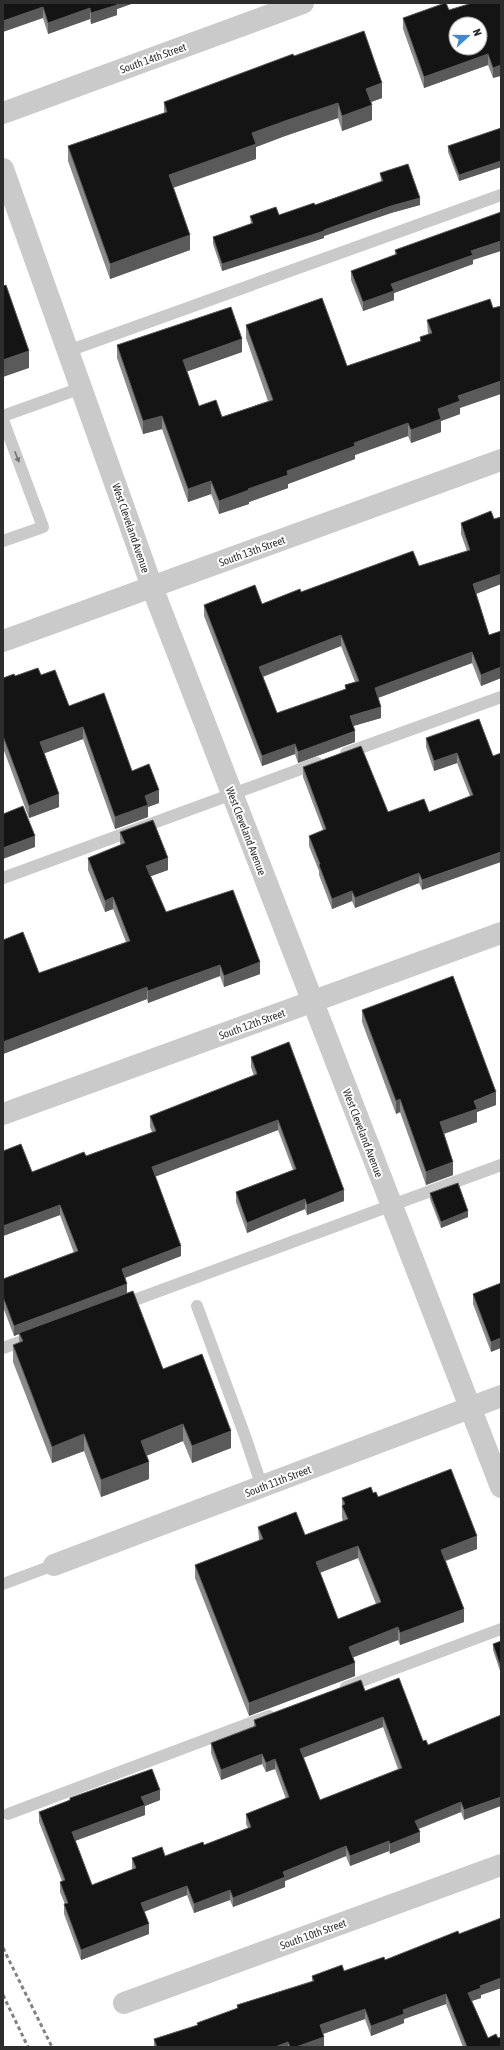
<svg xmlns="http://www.w3.org/2000/svg" width="504" height="2050" viewBox="0 0 504 2050" font-family="'Asap Condensed',sans-serif">
<style>
.lines{fill:none;stroke-linecap:round;stroke-linejoin:round}
.service{stroke:#cacaca;stroke-width:12}
.minor{stroke:#cacaca;stroke-width:22}
.tertiary{stroke:#cacaca;stroke-width:22}
.rail{stroke:#828282;stroke-width:3;stroke-dasharray:4 3;stroke-linecap:butt}
.wall{fill:#8a8a8a;fill-rule:evenodd}
.shaded-wall{fill:#5a5a5a}
.building{fill:#141414;stroke:#5a5a5a;fill-rule:evenodd}
.oneway{fill:#747474}
.labels{text-anchor:middle;dominant-baseline:central;stroke-width:4;stroke-linejoin:round;paint-order:stroke}
.street-label{font-size:11px;fill:#2d2d2d;stroke:#fff}
</style>
<rect width="100%" height="100%" fill="#fff"/>
<g class="lines">
<g class="service">
<polyline points="68,351 501,195"/>
<polyline points="3,416 81,388"/>
<polyline points="3,420 43,527 3,541"/>
<polyline points="346,753 501,697"/>
<polyline points="3,878 317,763"/>
<polyline points="121,1305 501,1165"/>
<polyline points="197,1306 245,1436 262,1487"/>
<polyline points="3,1348 34,1337"/>
<polyline points="3,1584 54,1565"/>
<polyline points="346,1687 501,1629"/>
<polyline points="8,1814 269,1716"/>
</g>
<g class="minor">
<polyline points="3,113 303,3"/>
<polyline points="3,1114 501,933"/>
<polyline points="54,1565 501,1396"/>
<polyline points="124,2003 501,1865"/>
</g>
<g class="tertiary">
<polyline points="3,169 152,587 501,1487"/>
<polyline points="3,641 501,460"/>
</g>
<g class="rail">
<polyline points="3,1948 52,2047"/>
<polyline points="3,1995 28,2047"/>
</g>
</g>
<g class="wall">
<polygon points="3,3 134,3 117,9 117,15 91,24 90,19 48,34 43,18"/>
<polygon points="501,3 493,78 488,65 424,88 403,29 403,18 449,10"/>
<polygon points="294,56 382,98 371,102 372,120 342,131 338,118 285,136 256,147 256,159 173,188 190,250 110,279 68,161 68,146 164,113 164,102"/>
<polygon points="501,128 501,167 459,181 448,152 448,146"/>
<polygon points="380,173 420,205 391,213 324,236 324,238 222,271 213,244 213,237 251,224 250,216 279,215 315,205 381,181"/>
<polygon points="395,250 473,260 473,264 394,293 394,300 363,311 351,280 351,271 395,255"/>
<polygon points="427,320 460,408 460,414 441,421 441,432 411,443 408,436 355,455 355,459 288,484 288,488 249,502 249,504 219,514 211,494 188,502 162,429 143,434 117,358 117,345 242,352 187,371 199,406 222,417 268,401 246,338 246,325 347,366 420,341 420,337 428,335"/>
<path d="M501,517V584L476,594L489,635L501,631V678L481,686L472,663L378,698L381,718L353,726L355,742L298,763L295,754L262,766L204,616V605L262,604L301,592L419,566L467,551L461,534V523L494,519ZM341,646L355,682L345,685V689L277,713L263,677Z"/>
<polygon points="41,675 69,706 132,771 159,803 148,807 148,817 115,829 83,739 44,753 59,807 29,818 3,748 3,678 15,676"/>
<polygon points="426,738 493,756 501,753 422,890 419,883 355,908 352,901 332,909 319,875 319,871 309,846 309,836 323,830 303,777 303,767 388,812 429,812 470,796 457,763 434,771 426,747"/>
<polygon points="120,832 168,870 151,876 166,912 260,974 224,987 220,976 148,1003 147,999 3,1054 3,940 39,973 126,942 113,909 105,912 88,870 88,858 121,845 120,843"/>
<polygon points="362,1010 496,1105 477,1112 477,1122 444,1134 453,1175 426,1185 400,1112 396,1114 362,1022"/>
<polygon points="251,1057 344,1201 307,1215 305,1209 247,1233 236,1202 236,1192 293,1170 278,1130 155,1176 181,1256 125,1278 127,1293 163,1369 231,1448 192,1463 183,1441 146,1456 149,1479 101,1497 84,1451 52,1463 13,1362 13,1345 19,1343 19,1334 14,1336 3,1307 3,1279 74,1253 60,1215 3,1236 3,1151 32,1172 86,1156 152,1132 150,1127 150,1116 254,1076 251,1067"/>
<polygon points="430,1193 468,1217 441,1228 430,1199"/>
<polygon points="501,1283 491,1352 473,1304 473,1294"/>
<path d="M373,1493L378,1497L477,1549L446,1561L464,1622L400,1645L398,1640L353,1657L355,1676L249,1716L195,1578V1565L259,1540L258,1527L305,1535L343,1521L342,1518V1498ZM358,1558L376,1604L338,1619L320,1573Z"/>
<polygon points="501,1641 501,1674 493,1650 493,1644"/>
<path d="M365,1691L428,1745L501,1715L464,1820L461,1812L419,1829L420,1842L390,1854L389,1851L350,1866L346,1856L285,1881V1887L233,1907L230,1900L194,1913L187,1895L144,1912L149,1934L81,1960L64,1914V1904H65L60,1892V1882L62,1881L39,1822V1812L70,1800V1798L160,1800L145,1806V1815L75,1841L92,1885L132,1870V1858L165,1856L204,1845L248,1828L246,1824V1814L286,1799L275,1769L266,1772L262,1764L221,1780L211,1753V1743L254,1726V1720ZM383,1727L398,1769L320,1800L303,1758Z"/>
<polygon points="501,1918 501,1988 481,1995 481,1998 472,2001 488,2038 501,2047 463,2047 446,2004 404,2019 404,2023 371,2036 365,2019 323,2034 324,2047 154,2047 154,2039 197,2025 197,2023 237,2009 237,2005 312,1981 312,1976 344,1971 385,1960 459,1934"/>
</g>
<g class="shaded-wall">
<polygon points="115,3 134,3 117,9 117,15 91,24 91,13"/>
<polygon points="43,7 43,18 3,32 3,21"/>
<polygon points="90,8 90,19 48,34 48,23"/>
<polygon points="488,54 488,65 424,88 424,77"/>
<polygon points="501,65 501,76 493,78 493,68"/>
<polygon points="382,83 382,98 366,104 366,89"/>
<polygon points="338,103 338,118 285,136 256,147 256,159 169,189 169,175 252,133 285,121"/>
<polygon points="372,105 372,120 342,131 342,116"/>
<polygon points="501,161 501,167 459,181 459,175"/>
<polygon points="420,198 420,205 391,213 324,236 324,238 222,271 222,264 324,230 391,206"/>
<polygon points="190,235 190,250 110,279 110,264"/>
<polygon points="501,241 501,251 473,260 473,264 394,293 394,300 363,311 363,302 391,284 471,251"/>
<polygon points="242,339 242,352 183,373 183,360"/>
<polygon points="29,351 29,368 3,377 3,360"/>
<polygon points="501,381 501,394 460,408 460,414 441,421 441,432 411,443 411,430 438,409 458,396"/>
<polygon points="162,416 162,429 143,434 143,421"/>
<polygon points="408,423 408,436 355,455 355,459 288,484 288,488 249,502 249,504 219,514 219,501 248,489 287,471 354,443"/>
<polygon points="211,481 211,494 188,502 188,489"/>
<polygon points="501,574 501,584 473,595 473,584"/>
<polygon points="341,635 341,646 259,678 259,667"/>
<polygon points="472,652 472,663 375,699 375,688"/>
<polygon points="501,667 501,678 481,686 481,675"/>
<polygon points="381,707 381,718 350,727 350,716"/>
<polygon points="83,727 83,739 40,755 40,742"/>
<polygon points="355,731 355,742 298,763 298,752"/>
<polygon points="295,744 295,754 262,766 262,756"/>
<polygon points="457,753 457,763 434,771 434,761"/>
<polygon points="159,790 159,803 148,807 148,817 115,829 115,817 145,796"/>
<polygon points="59,794 59,807 29,818 29,806"/>
<polygon points="35,836 35,847 3,859 3,848"/>
<polygon points="501,852 501,862 422,890 422,880"/>
<polygon points="168,858 168,870 146,878 146,866"/>
<polygon points="419,873 419,883 355,908 355,898"/>
<polygon points="352,891 352,901 332,909 332,899"/>
<polygon points="113,897 113,909 105,912 105,901"/>
<polygon points="260,962 260,974 224,987 224,976"/>
<polygon points="220,965 220,976 148,1003 148,991"/>
<polygon points="147,987 147,999 3,1054 3,1042"/>
<polygon points="496,1092 496,1105 477,1112 477,1122 440,1135 440,1122 474,1101"/>
<polygon points="400,1099 400,1112 396,1114 396,1101"/>
<polygon points="278,1120 278,1130 152,1178 152,1167"/>
<polygon points="453,1162 453,1175 426,1185 426,1172"/>
<polygon points="344,1190 344,1201 307,1215 307,1205"/>
<polygon points="305,1199 305,1209 247,1233 247,1223"/>
<polygon points="60,1205 60,1215 3,1236 3,1226"/>
<polygon points="468,1211 468,1217 441,1228 441,1222"/>
<polygon points="181,1246 181,1256 122,1279 122,1269"/>
<polygon points="127,1284 127,1294 14,1336 14,1326"/>
<polygon points="501,1338 501,1348 491,1352 491,1342"/>
<polygon points="183,1424 183,1441 141,1458 141,1441"/>
<polygon points="231,1431 231,1448 192,1463 192,1446"/>
<polygon points="84,1434 84,1451 52,1463 52,1447"/>
<polygon points="149,1462 149,1479 101,1497 101,1480"/>
<polygon points="477,1536 477,1549 441,1562 441,1550"/>
<polygon points="358,1546 358,1558 316,1574 316,1562"/>
<polygon points="464,1609 464,1622 400,1645 400,1633"/>
<polygon points="398,1627 398,1640 349,1659 349,1647"/>
<polygon points="355,1663 355,1676 249,1716 249,1703"/>
<polygon points="383,1717 383,1727 300,1759 300,1749"/>
<polygon points="262,1754 262,1764 221,1780 221,1770"/>
<polygon points="275,1759 275,1769 266,1772 266,1763"/>
<polygon points="160,1790 160,1800 145,1806 145,1815 72,1842 72,1832 141,1797"/>
<polygon points="501,1797 501,1806 464,1820 464,1810"/>
<polygon points="461,1802 461,1812 415,1830 415,1821"/>
<polygon points="420,1832 420,1842 390,1854 390,1844"/>
<polygon points="389,1841 389,1851 350,1866 350,1856"/>
<polygon points="346,1846 346,1856 285,1881 285,1887 233,1907 233,1898 283,1872"/>
<polygon points="187,1886 187,1895 141,1913 141,1903"/>
<polygon points="230,1890 230,1900 194,1913 194,1904"/>
<polygon points="149,1924 149,1934 81,1960 81,1950"/>
<polygon points="501,1978 501,1988 481,1995 481,1998 468,2002 468,1993 480,1986"/>
<polygon points="446,1994 446,2004 404,2019 404,2023 371,2036 371,2026 403,2010"/>
<polygon points="365,2009 365,2019 320,2035 320,2025"/>
<polygon points="324,2037 324,2047 296,2047"/>
<polygon points="288,2042 288,2047 275,2047"/>
</g>
<g class="building">
<polygon points="3,3 117,3 117,5 91,13 90,8 48,23 43,7 3,21"/>
<path d="M445,3H446L449,10L472,3H501V65L493,68L488,54L424,77L403,18ZM456,24H480V48H456Z"/>
<polygon points="364,31 382,83 366,89 372,105 342,116 338,103 285,121 252,133 256,144 169,175 190,235 110,264 68,146 167,112 164,102 293,54 294,56"/>
<polygon points="501,128 501,161 459,175 448,146"/>
<polygon points="408,164 420,198 391,206 324,230 324,231 222,264 213,237 253,223 250,216 276,207 279,215 314,203 315,205 383,181 380,173"/>
<polygon points="501,212 501,241 471,251 473,255 391,284 394,291 363,302 351,271 397,254 395,250"/>
<polygon points="6,285 29,351 3,360 3,286"/>
<polygon points="322,298 347,366 421,341 420,337 432,333 427,320 490,299 493,308 501,306 501,381 458,396 460,401 438,409 441,419 411,430 408,423 354,443 355,446 287,471 288,475 248,489 249,490 219,501 211,481 188,489 162,416 143,421 117,345 231,307 242,339 183,360 199,406 216,400 222,417 273,400 246,325"/>
<path d="M491,511L494,519L501,517V574L473,584L489,635L501,631V667L481,675L472,652L375,688L381,707L350,716L355,731L298,752L295,744L262,756L204,605L255,585L262,604L300,589L301,592L413,551L419,566L470,550L461,523ZM341,635L359,681L345,685L346,689L277,713L259,667Z"/>
<polygon points="38,668 41,675 55,670 69,706 104,693 132,771 149,764 159,790 145,796 148,805 115,817 83,727 40,742 59,794 29,806 3,736 3,678 14,674 15,676"/>
<polygon points="479,719 493,756 501,753 501,852 422,880 419,873 355,898 352,891 332,899 319,865 320,864 309,836 326,829 303,767 361,746 388,812 424,799 429,812 473,795 457,753 434,761 426,738"/>
<polygon points="23,806 35,836 3,848 3,814"/>
<polygon points="153,820 168,858 146,866 166,912 233,890 260,962 224,976 220,965 148,991 147,987 3,1042 3,940 23,932 39,973 130,941 113,897 105,901 88,858 125,843 120,832"/>
<polygon points="453,976 496,1092 474,1101 477,1109 440,1122 453,1162 426,1172 400,1099 396,1101 362,1010"/>
<polygon points="289,1042 344,1190 307,1205 305,1199 247,1223 236,1192 296,1169 278,1120 152,1167 181,1246 122,1269 127,1284 14,1326 3,1297 3,1279 78,1251 60,1205 3,1226 3,1151 21,1144 32,1172 84,1152 86,1156 156,1131 150,1116 257,1074 251,1057"/>
<polygon points="458,1183 468,1211 441,1222 430,1193"/>
<polygon points="501,1283 501,1338 491,1342 473,1294"/>
<polygon points="133,1291 163,1369 202,1354 231,1431 192,1446 183,1424 141,1441 149,1462 101,1480 84,1434 52,1447 13,1345 23,1341 19,1333"/>
<path d="M451,1469L477,1536L441,1550L464,1609L400,1633L398,1627L349,1647L355,1663L249,1703L195,1565L263,1539L258,1527L296,1512L305,1535L348,1519L342,1506L345,1504L342,1498L371,1487L373,1493L376,1492L378,1497ZM358,1546L381,1602L338,1619L316,1562Z"/>
<polygon points="501,1641 501,1668 493,1644"/>
<path d="M399,1678L423,1741L426,1740L428,1745L501,1715V1797L464,1810L461,1802L415,1821L420,1832L390,1844L389,1841L350,1856L346,1846L283,1872L285,1877L233,1898L230,1890L194,1904L187,1886L141,1903L149,1924L81,1950L64,1904L68,1903L60,1882L65,1880L39,1812L70,1800V1798L152,1769L160,1790L141,1797L145,1805L72,1832L92,1885L136,1868L132,1858L162,1847L165,1856L203,1842L204,1845L251,1827L246,1814L289,1797L275,1759L266,1763L262,1754L221,1770L211,1743L256,1726L254,1720L361,1680L365,1691ZM383,1717L402,1768L320,1800L300,1749Z"/>
<polygon points="501,1918 501,1978 480,1986 481,1988 468,1993 488,2038 496,2034 498,2038 501,2037 501,2047 467,2047 446,1994 403,2010 404,2014 371,2026 365,2009 320,2025 324,2037 296,2047 290,2047 288,2042 275,2047 157,2047 154,2039 198,2025 197,2023 238,2008 237,2005 314,1981 312,1976 342,1965 344,1971 384,1957 385,1960 458,1931 459,1934"/>
</g>
<defs><path id="oneway-solid" d="M-6-.8H1V-3.2L6.5 0L1 3.2V.8H-6Z"/></defs>
<use class="oneway" href="#oneway-solid" transform="translate(17 457) rotate(69)"/>
<g class="labels">
<g class="street-label">
<text transform="translate(153 58) rotate(-20)">South 14th Street</text>
<text transform="translate(131 528) rotate(71)">West Cleveland Avenue</text>
<text transform="translate(252 551) rotate(-20)">South 13th Street</text>
<text transform="translate(246 831) rotate(69)">West Cleveland Avenue</text>
<text transform="translate(252 1024) rotate(-20)">South 12th Street</text>
<text transform="translate(363 1133) rotate(69)">West Cleveland Avenue</text>
<text transform="translate(278 1481) rotate(-21)">South 11th Street</text>
<text transform="translate(313 1934) rotate(-20)">South 10th Street</text>
</g>
</g>
<rect width="504" height="2050" fill="none" stroke="#2d2d2d" stroke-width="8"/>
<g transform="translate(468 36) rotate(69)"><circle r="19" fill="#ffffff" stroke="#ababab"/>
<path d="M0-3L7 15L0 10L-7 15Z" fill="#3f8ad4"/>
<text y="-6" font-size="11" font-weight="bold" text-anchor="middle" fill="#2d2d2d">N</text>
</g>
</svg>
